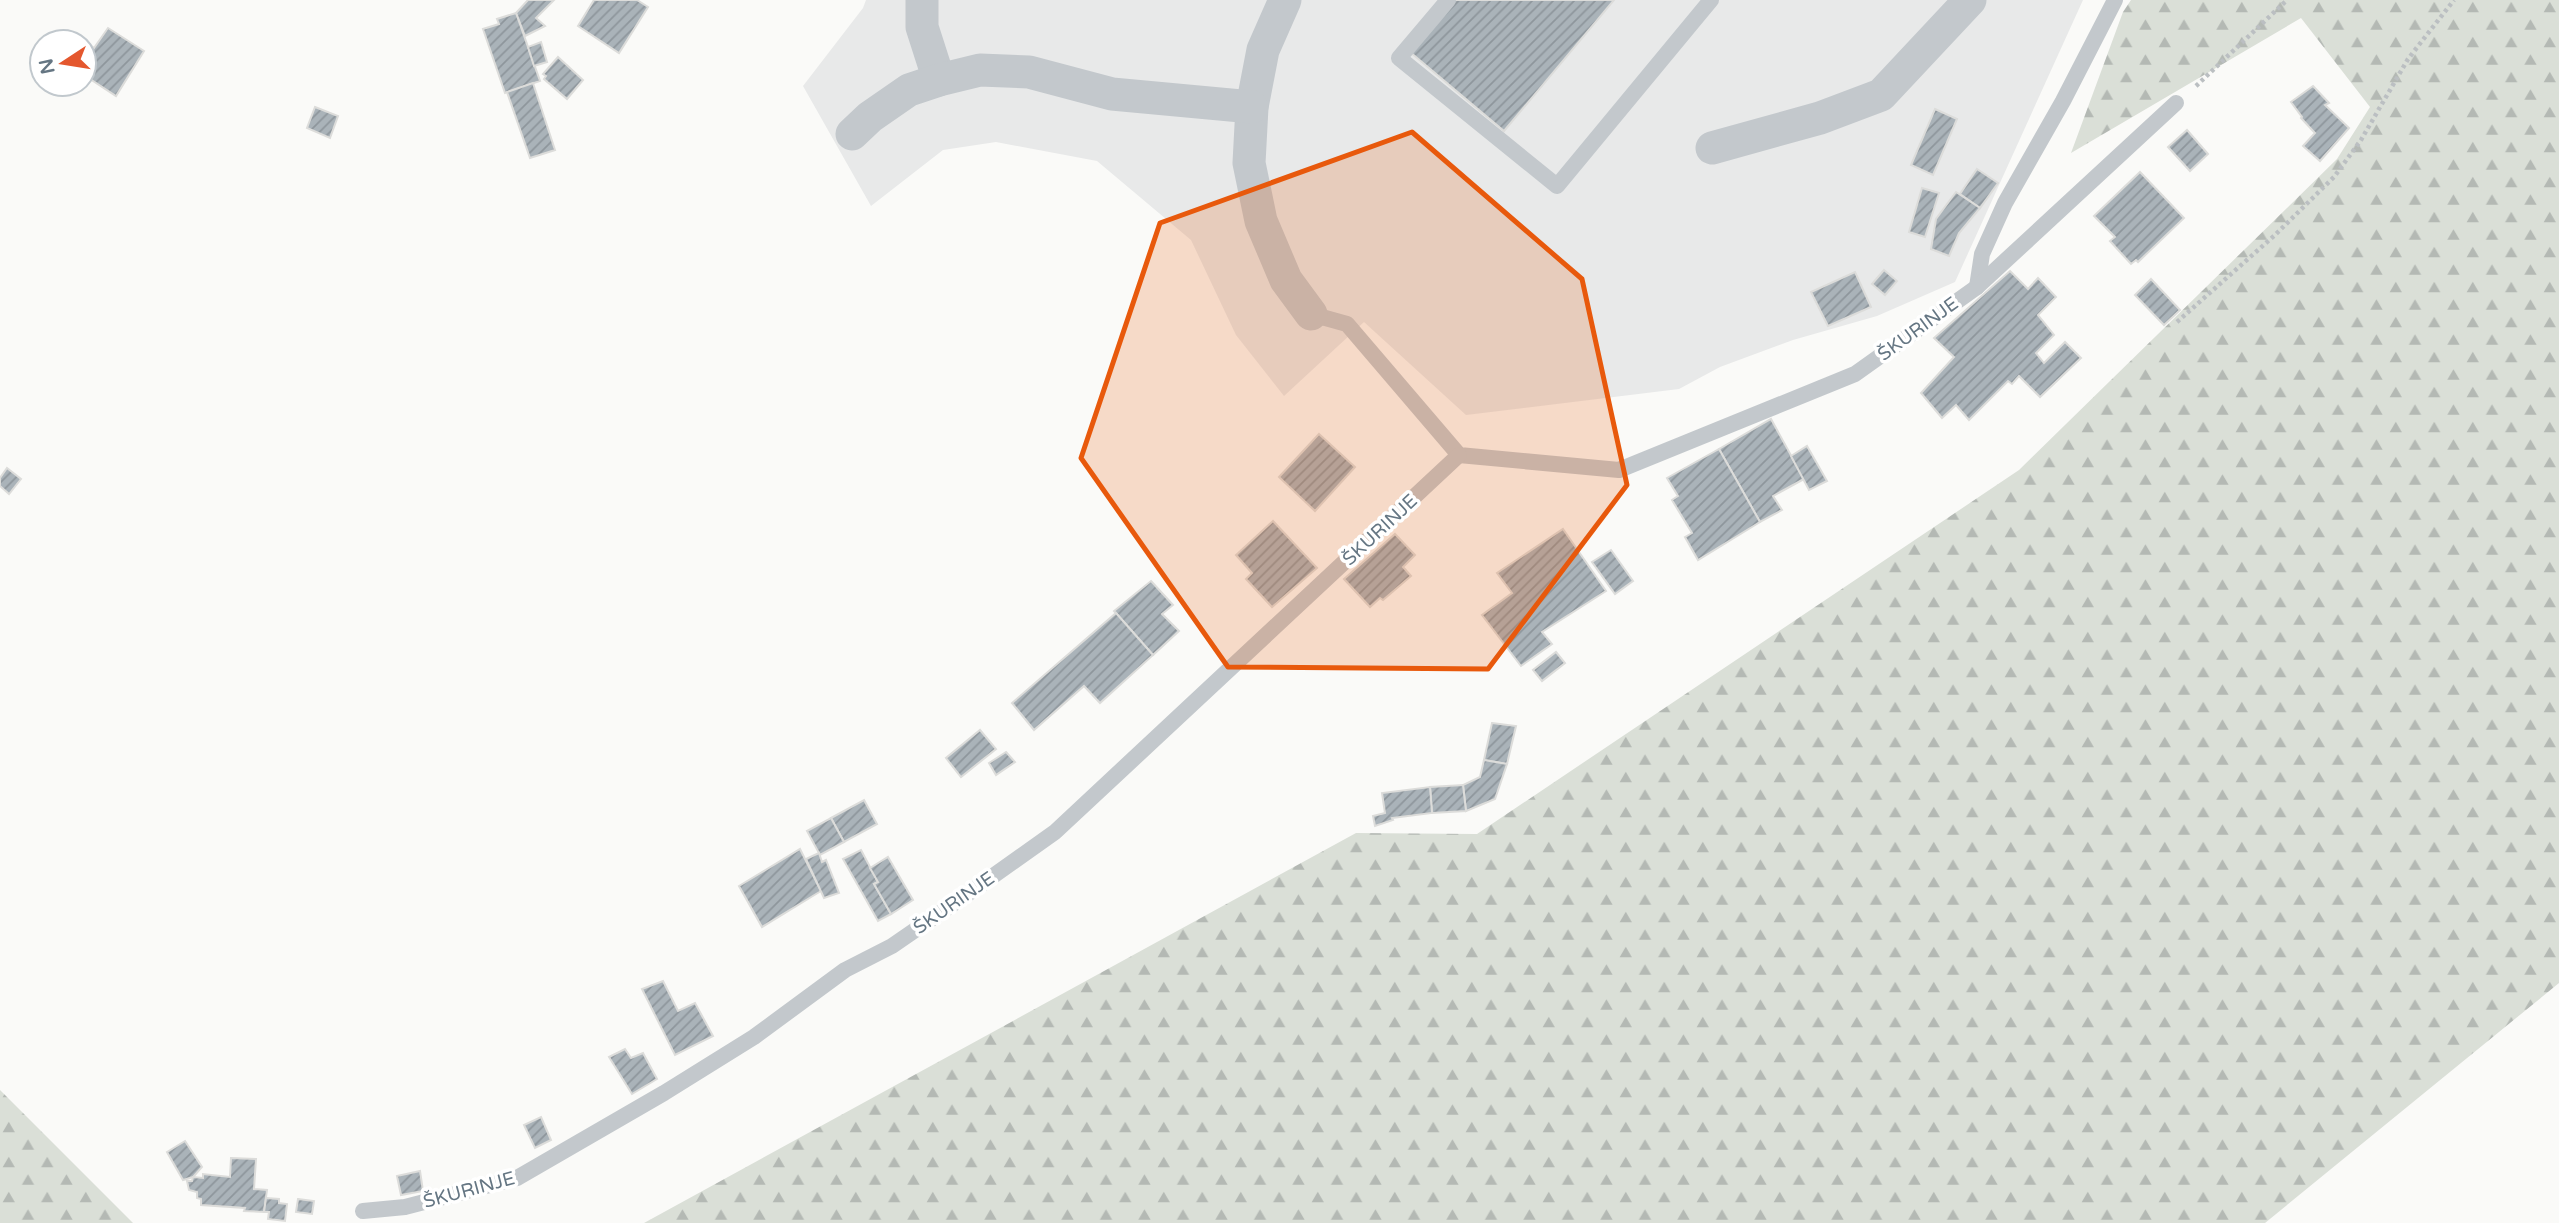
<svg xmlns="http://www.w3.org/2000/svg" width="2559" height="1223" viewBox="0 0 2559 1223" font-family="'Varela Round',sans-serif">
<style>
.built{fill:#e8e9e9}
.forest{fill:url(#forest-firs)}
.building{fill:url(#building-hatch);stroke:#dcdcda;stroke-width:2}
.lines{fill:none;stroke-linecap:round;stroke-linejoin:round}
.path{stroke:#bbbfc2;stroke-width:4.5;stroke-dasharray:3.5 3.5;stroke-linecap:butt}
.service{stroke:#c3c8cc;stroke-width:16}
.minor{stroke:#c3c8cc;stroke-width:33}
.marked{fill:#e8590c;fill-opacity:0.2;stroke:#e8590c;stroke-width:5;stroke-linejoin:round}
.labels{text-anchor:middle;dominant-baseline:central;stroke-width:7;stroke-linejoin:round;paint-order:stroke}
.street-label{font-size:19px;fill:#657683;stroke:#fff}
</style>
<defs>
<pattern id="forest-firs" width="22" height="20" patternUnits="userSpaceOnUse" patternTransform="scale(1.75)"><rect width="22" height="20" fill="#dadfd7"/><path d="M5 1l3.5 6h-7zM16 11l3.5 6h-7z" fill="#b4b9b4"/></pattern>
<pattern id="building-hatch" width="6" height="6" patternUnits="userSpaceOnUse" patternTransform="scale(1.75)"><rect width="6" height="6" fill="#aab3b9"/><path d="M-1 1l2-2M0 6l6-6M5 7l2-2" fill="none" stroke="#8e969c"/></pattern>
</defs>
<rect width="100%" height="100%" fill="#fafaf8"/>
<polygon class="built" points="866,0 2083,0 1955,282 1877,316 1793,340 1720,367 1679,389 1466,415 1364,322 1284,396 1236,335 1191,240 1097,161 996,142 943,150 871,206 803,86 863,8"/>
<g class="forest">
<polygon points="2131,0 2559,0 2559,983 2265,1223 644,1223 1356,833 1477,834 2019,470 2337,159 2370,107 2301,18 2071,153 2123,12"/>
<polygon points="0,1090 133,1223 0,1223"/>
</g>
<g class="building">
<polygon points="528,0 554,0 536,18 545,26 525,36 516,13"/>
<polygon points="594,0 637,0 648,7 619,53 578,26"/>
<polygon points="1454,0 1614,0 1504,131 1410,52"/>
<polygon points="516,13 540,81 505,93 483,29 499,24 497,19"/>
<polygon points="108,28 144,51 116,96 84,75 84,42 81,42 83,39 94,48"/>
<polygon points="541,42 547,62 534,66 528,47"/>
<polygon points="558,57 583,80 567,99 544,79 546,76 543,74"/>
<polygon points="533,83 555,150 530,158 507,92"/>
<polygon points="2313,86 2329,103 2325,105 2349,128 2320,161 2303,146 2315,133 2301,118 2302,117 2291,102"/>
<polygon points="315,107 338,116 330,138 307,128"/>
<polygon points="1935,109 1957,119 1933,175 1911,165"/>
<polygon points="2187,130 2208,154 2190,171 2168,147"/>
<polygon points="1977,169 1998,183 1980,208 1960,194"/>
<polygon points="2140,172 2184,218 2138,262 2136,260 2131,264 2110,241 2115,237 2094,216"/>
<polygon points="1922,188 1939,193 1925,237 1909,232"/>
<polygon points="1956,192 1980,208 1959,233 1949,256 1931,249 1936,219"/>
<polygon points="1884,270 1897,281 1885,295 1872,284"/>
<polygon points="2010,271 2028,289 2038,278 2056,297 2038,315 2054,335 2036,353 2044,363 2065,342 2081,358 2040,397 2019,376 2012,384 2008,381 1969,420 1956,405 1942,418 1921,393 1954,357 1934,338"/>
<polygon points="1855,272 1871,307 1828,326 1811,292"/>
<polygon points="2151,279 2180,310 2164,325 2135,295"/>
<polygon points="1771,419 1804,479 1773,496 1782,510 1760,522 1719,449"/>
<polygon points="1319,434 1355,467 1315,511 1279,477"/>
<polygon points="1807,446 1827,481 1809,490 1791,456"/>
<polygon points="1719,449 1760,522 1698,560 1685,537 1692,533 1672,500 1678,496 1667,478"/>
<polygon points="7,468 21,479 9,494 0,486 0,478"/>
<polygon points="1273,521 1317,568 1272,607 1246,579 1252,573 1236,555"/>
<polygon points="1563,529 1606,591 1542,632 1552,644 1521,666 1482,615 1512,593 1497,573"/>
<polygon points="1395,534 1415,555 1403,567 1411,576 1383,600 1380,598 1370,607 1344,579"/>
<polygon points="1611,550 1633,581 1615,594 1592,562"/>
<polygon points="1151,581 1173,605 1162,614 1179,631 1153,655 1114,611"/>
<polygon points="1116,613 1153,655 1100,703 1084,686 1034,730 1012,703"/>
<polygon points="1556,652 1565,663 1542,681 1533,670"/>
<polygon points="1492,723 1516,726 1507,764 1484,760"/>
<polygon points="980,730 996,749 961,777 946,758"/>
<polygon points="1006,752 1015,762 996,775 989,763"/>
<polygon points="1484,760 1507,764 1495,799 1466,811 1463,785 1480,777"/>
<polygon points="1463,785 1466,811 1432,813 1430,787"/>
<polygon points="1430,787 1432,813 1392,818 1393,820 1375,826 1373,816 1385,813 1382,793"/>
<polygon points="864,800 877,824 844,842 831,818"/>
<polygon points="831,818 844,842 820,855 807,831"/>
<polygon points="800,849 821,891 762,927 739,886"/>
<polygon points="861,850 878,882 874,884 891,914 878,921 843,859"/>
<polygon points="819,853 822,862 826,860 839,893 824,898 806,859"/>
<polygon points="888,857 913,900 891,914 874,884 878,882 870,868"/>
<polygon points="663,981 678,1011 695,1003 713,1036 675,1055 642,989"/>
<polygon points="625,1049 631,1058 643,1053 657,1079 632,1094 609,1057"/>
<polygon points="541,1117 551,1140 535,1148 524,1125"/>
<polygon points="185,1141 202,1167 193,1177 183,1180 167,1152"/>
<polygon points="231,1158 256,1159 254,1189 267,1190 264,1212 244,1211 245,1208 201,1205 201,1199 197,1198 197,1192 189,1190 187,1181 192,1181 193,1177 203,1178 203,1174 230,1177"/>
<polygon points="420,1171 423,1191 401,1195 397,1176"/>
<polygon points="266,1198 279,1199 279,1203 287,1204 285,1221 268,1219 269,1212 264,1212"/>
<polygon points="298,1199 314,1201 312,1214 296,1212"/>
</g>
<g class="lines">
<g class="path">
<polyline points="2196,86 2287,0"/>
<polyline points="2177,322 2275,235 2334,177 2361,140 2408,59 2454,0"/>
</g>
<g class="service">
<polyline points="1448,0 1399,58 1557,186 1711,0"/>
<polyline points="1977,287 1982,254 2005,203 2063,101 2115,0"/>
<polyline points="1311,314 1347,324 1459,455 1619,470 1855,374 1977,287 2176,103"/>
<polyline points="363,1211 405,1207 517,1178 664,1093 754,1037 845,970 892,946 979,886 1055,832 1459,455"/>
</g>
<g class="minor">
<polyline points="922,0 922,27 939,80"/>
<polyline points="1285,0 1263,50 1252,107 1249,163 1261,221 1286,280 1311,314"/>
<polyline points="852,134 870,117 909,90 939,80 980,70 1029,72 1112,94 1252,107"/>
<polyline points="1712,148 1820,118 1881,95 1970,0"/>
</g>
</g>
<path class="marked" d="M1412,132L1582,279L1627,485L1488,669L1228,667L1081,458L1160,223Z"/>
<g class="labels">
<g class="street-label">
<text transform="translate(1918 329) rotate(-36)">ŠKURINJE</text>
<text transform="translate(1380 530) rotate(-43)">ŠKURINJE</text>
<text transform="translate(954 903) rotate(-35)">ŠKURINJE</text>
<text transform="translate(469 1190) rotate(-15)">ŠKURINJE</text>
</g>
</g>
<g transform="translate(63 63) rotate(258)"><circle r="33" fill="#ffffff" stroke="#c1c8cd" stroke-width="2"/>
<path d="M0-5L12 26L0 18L-12 26Z" fill="#e4572e"/>
<text y="-10" font-size="19" font-weight="bold" text-anchor="middle" fill="#657683">N</text>
</g>
</svg>
